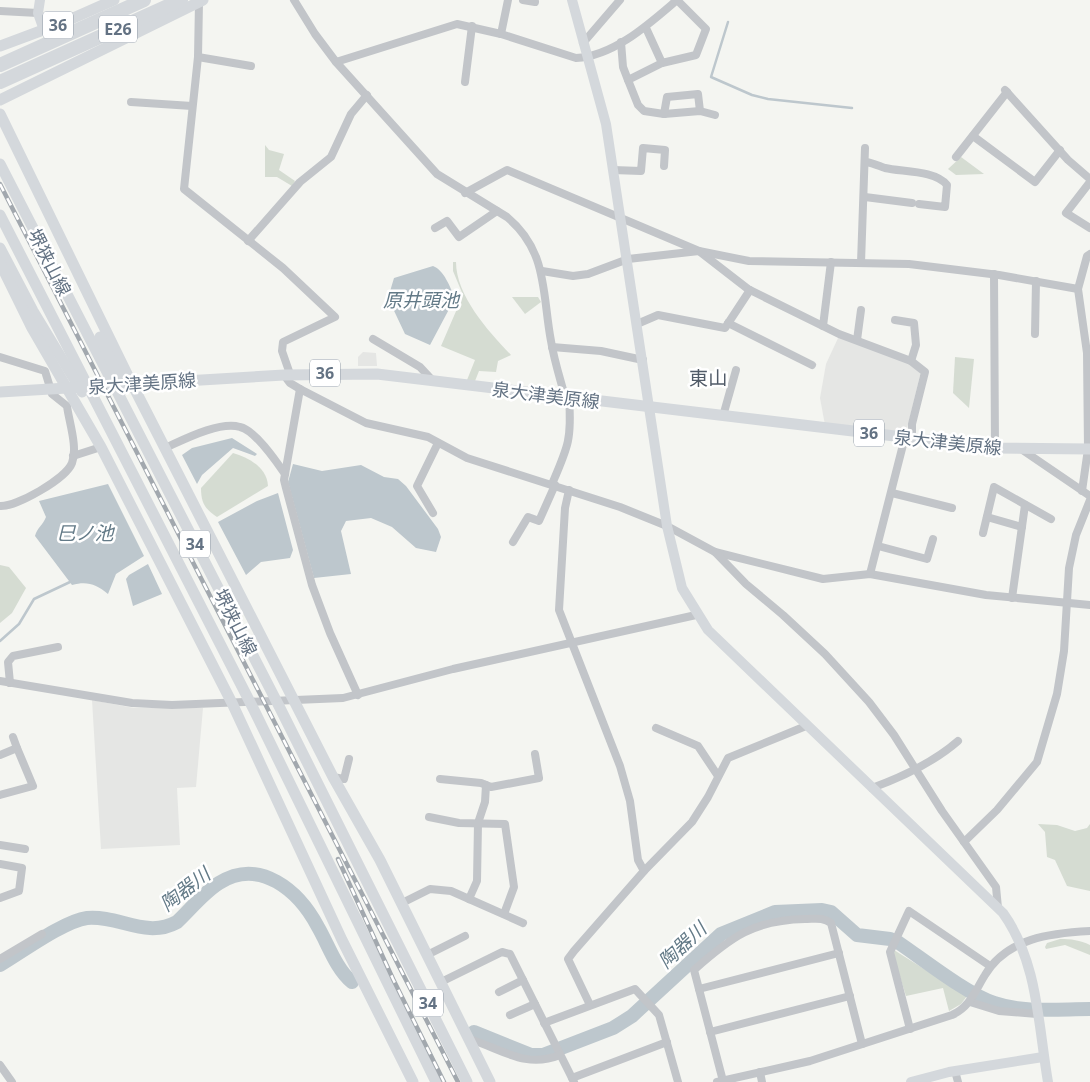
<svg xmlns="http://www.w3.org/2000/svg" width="1090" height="1082" viewBox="0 0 1090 1082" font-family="'Noto Sans','Noto Sans JP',sans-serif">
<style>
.built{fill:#e5e6e4}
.green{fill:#d5dcd2}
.water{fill:#bdc7cd}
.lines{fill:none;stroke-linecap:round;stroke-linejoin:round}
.stream{stroke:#bdc7cd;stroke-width:2.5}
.river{stroke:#bdc7cd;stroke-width:14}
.street{stroke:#c2c5c9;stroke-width:8}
.secondary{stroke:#d4d8dc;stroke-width:10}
.primary{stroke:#d4d8dc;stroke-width:11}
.highway{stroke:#d4d8dc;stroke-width:14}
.rail-casing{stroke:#a2a8ae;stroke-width:4.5}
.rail{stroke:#fff;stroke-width:2.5;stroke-dasharray:8;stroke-linecap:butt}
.labels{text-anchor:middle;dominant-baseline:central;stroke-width:5;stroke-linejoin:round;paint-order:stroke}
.shield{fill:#fff;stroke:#929ca8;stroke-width:1}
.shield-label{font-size:16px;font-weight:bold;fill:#637283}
.street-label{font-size:18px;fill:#637283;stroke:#fff}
.water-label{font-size:19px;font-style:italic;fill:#637a87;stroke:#fff}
.neighbourhood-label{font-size:19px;fill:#515b68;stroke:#fff}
</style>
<rect width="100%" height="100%" fill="#f4f5f1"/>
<g class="built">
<polygon points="839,336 910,363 921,371 906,433 825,425 820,398 826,364"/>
<polygon points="363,352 376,353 377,366 358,366 358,357"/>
<polygon points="92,700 134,708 203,708 196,787 177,788 180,845 101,849"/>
</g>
<g class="green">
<polygon points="265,145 269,150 284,154 279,170 295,181 292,186 277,177 265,177"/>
<polygon points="961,157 984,174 956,175 948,169"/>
<path d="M453,262H456C456,296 489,332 511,355L498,361L496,372L479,371L475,381L467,380L475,360L441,346L463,295L453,271Z"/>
<polygon points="512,297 538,297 541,302 525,314"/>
<polygon points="955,357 974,359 969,408 953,393"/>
<path d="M233,453C249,458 267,467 268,486L217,517C205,509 201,503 201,488Z"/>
<polygon points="0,565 9,567 26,588 12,613 0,623"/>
<polygon points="1038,824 1057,825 1075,831 1087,828 1090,824 1090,891 1067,886 1055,860 1047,857 1045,832"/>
<path d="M1060,939C1071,939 1080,940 1090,945V955L1065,945L1046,949L1045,947L1047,943Z"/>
<polygon points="894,950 967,996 961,1004 949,1011 943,988 906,996 893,954"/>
</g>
<g class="water">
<path d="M433,266C444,270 450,287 455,298L430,345L405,334L388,298L394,278Z"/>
<polygon points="232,438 257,454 255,456 233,448 202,475 197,484 182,455 192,448"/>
<polygon points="293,464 322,471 361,465 384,477 398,479 406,486 438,529 441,537 436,552 416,548 392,527 371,518 346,521 341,531 351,574 314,578 288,482"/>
<path d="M108,484L144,556L116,574L108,594C96,584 87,581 72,585L35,536C37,528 43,525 46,517L39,501Z"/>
<polygon points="278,493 293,550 290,558 261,562 246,575 218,522 257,501"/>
<polygon points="148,564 162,594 133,606 126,579 129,575"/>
</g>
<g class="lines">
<g class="stream">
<polyline points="728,22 711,77 752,95 768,99 852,108"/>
<polyline points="0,641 19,624 34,599 70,582"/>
</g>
<g class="river">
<path d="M0,965C22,952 64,921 87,918C119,915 146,939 177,922C190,910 203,893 219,883C260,857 299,891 318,927C328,944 336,969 352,982"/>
<path d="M474,1032L531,1055H543L613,1028L632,1016L721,934L775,912L822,910L831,912L857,935L890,939L899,943C924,960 967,994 994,1003C1023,1013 1059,1009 1090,1009"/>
</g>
<g class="street">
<path d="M294,0L315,34L336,62L437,174L507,217C548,251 542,293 551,341C554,360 560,378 565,397"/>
<polyline points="523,0 535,2"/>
<polyline points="199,2 198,57 184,189 283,268 335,317 283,342 282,351 290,374"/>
<polyline points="0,11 38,13"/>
<polyline points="501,34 508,0"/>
<polyline points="621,42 623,67 628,80 662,63"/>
<polyline points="583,43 620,0"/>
<polyline points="198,57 251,66"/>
<path d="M336,62L457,24L501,34L576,58C614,56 649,24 677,0L706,29L696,55L662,63L646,28"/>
<polyline points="628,80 638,105 644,111 664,114 700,111 715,115"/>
<polyline points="465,82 472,26"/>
<polyline points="1005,90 1068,160 1090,179"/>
<polyline points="131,102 192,106"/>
<polyline points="664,114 667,97 698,94 700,111"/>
<polyline points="973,136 1035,182 1060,150"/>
<polyline points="956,157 1007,92"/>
<path d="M866,162C873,163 879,166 885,168C902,172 935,170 947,185L945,207L919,204"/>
<polyline points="613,170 641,171 643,148 665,150 664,166"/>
<polyline points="1090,182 1066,213 1090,228"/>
<polyline points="465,193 507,170 699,251 748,289 839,334 911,361 925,372 912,424 912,437"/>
<polyline points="865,197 912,203"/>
<polyline points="435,228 447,221 459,237 497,211"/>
<polyline points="248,241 300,182 331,157 351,114 367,95"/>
<polyline points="861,263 865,148"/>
<polyline points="542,271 573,276 588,274 628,259 699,251 749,261 909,264 999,275 1078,289"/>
<polyline points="994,274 995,448"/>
<polyline points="895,320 914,323 916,345 911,361"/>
<polyline points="728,323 812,365"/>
<polyline points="637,324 658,315 725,328 750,290"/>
<polyline points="823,326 831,262"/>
<polyline points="1035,334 1036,281"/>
<polyline points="373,339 420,367 433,381"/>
<polyline points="857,340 861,310"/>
<polyline points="552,347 601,351 643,360"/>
<path d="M0,357L45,371L52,394L67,406C69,422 78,447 72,463C66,479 16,507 0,506"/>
<polyline points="284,375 290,383 300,389 366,423 428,437 467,458 620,507 667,526 715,552 823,579 870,574 986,595 1090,605"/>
<polyline points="300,389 284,480 286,488 312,585 330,633 358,695"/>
<polyline points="723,416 736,370"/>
<path d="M165,448C183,440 219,421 240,427C255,430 276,461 285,474"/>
<polyline points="1021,449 1090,496"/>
<polyline points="73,456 101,447"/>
<path d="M552,484C568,447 572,439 569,398"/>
<polyline points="569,490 565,508 559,610 620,766 630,801 638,860 644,871"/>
<polyline points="1082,491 1088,449 1087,353 1078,289 1087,256 1090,254"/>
<polyline points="892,493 952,508"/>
<polyline points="433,513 417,486 438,443"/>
<polyline points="987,517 1022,527"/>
<polyline points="983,533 994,487 1051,519"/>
<polyline points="513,542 528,517 539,521 555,485"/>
<polyline points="878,546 927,559 933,539"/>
<polyline points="715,552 746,584 783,615 825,654 869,702 894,735 942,811 996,887 998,908"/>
<polyline points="870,574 905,437"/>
<polyline points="1012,598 1025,505"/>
<polyline points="0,681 132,703 172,705 343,698 453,669 696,615"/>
<polyline points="10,683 8,662 13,656 58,647"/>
<polyline points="656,728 698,746 718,776"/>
<polyline points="13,737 17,748"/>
<polyline points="0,755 17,748 33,786 0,795"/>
<polyline points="333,777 344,779 349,759"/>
<polyline points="440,779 481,783 486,785 485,802 478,823 477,881 469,899"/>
<polyline points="486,785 491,787 539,778 535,754"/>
<path d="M872,788C902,777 934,762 958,741"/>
<polyline points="429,817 459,823 505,824 514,887 504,914"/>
<polyline points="964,842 997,810 1037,762 1057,694 1064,651 1069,568 1076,535 1090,500"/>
<polyline points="0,845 25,849"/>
<polyline points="0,864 22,868 19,891 0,898"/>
<polyline points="402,903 430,889 451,891 523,923"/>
<polyline points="427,955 465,936"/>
<polyline points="0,959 42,934"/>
<polyline points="441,982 502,952 510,954 574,1082"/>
<polyline points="699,989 839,953"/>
<polyline points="499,992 523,980"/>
<polyline points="970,1002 999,1011 1037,1014"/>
<polyline points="590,1005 568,959 574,951 644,871 692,822 708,797 728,758 806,726"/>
<polyline points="510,1015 535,1004"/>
<polyline points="544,1023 635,989 659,1015 678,1082"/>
<polyline points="910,1029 890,952 909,911 990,966"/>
<polyline points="710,1032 850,996"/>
<path d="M469,1039C502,1049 525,1069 560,1055"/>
<polyline points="0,1065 12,1082"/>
<polyline points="955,1071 958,1082"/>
<polyline points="760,1072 762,1082"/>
<polyline points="572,1078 667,1042"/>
<path d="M723,1081L694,970C731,937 754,920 805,919C815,919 823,917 831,923L862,1044"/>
<path d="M717,1082L810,1061L952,1015C970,1007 975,991 985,975C1007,938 1051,933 1090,931"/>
</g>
<g class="secondary">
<polyline points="40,0 38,13 44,30"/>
<path d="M572,0L606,124L667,526L682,588L708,630L1003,913C1038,962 1038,1024 1048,1082"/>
<polyline points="911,1082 949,1072 1043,1057"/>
</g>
<g class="primary">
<polyline points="0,46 62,23 114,0"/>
<polyline points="0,100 203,0"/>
<polyline points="0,114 127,374 333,777 380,860 490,1082"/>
<polyline points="0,164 280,708 467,1082"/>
<polyline points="0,215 254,710 436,1082"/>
<polyline points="0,248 33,311 82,392"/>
<polyline points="0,263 32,328 101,447 232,703 342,940 413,1082"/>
<polyline points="100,337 124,389"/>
<polyline points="0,392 284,375 377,374 995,448 1090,449"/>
</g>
<g class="highway">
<polyline points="0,65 144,0"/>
<polyline points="0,82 181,0"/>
</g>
<g class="rail-casing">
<g id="rail">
<polyline points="0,184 458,1082"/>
<polyline points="338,859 393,979 444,1082"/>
</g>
</g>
<use href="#rail" class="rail"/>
</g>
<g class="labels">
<g class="shield">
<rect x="43" y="11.5" width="30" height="27" rx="4"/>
<rect x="99" y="15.5" width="38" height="27" rx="4"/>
<rect x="310" y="359.5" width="30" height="27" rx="4"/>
<rect x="854" y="419.5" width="30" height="27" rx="4"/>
<rect x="180" y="530.5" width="30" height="27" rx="4"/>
<rect x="413" y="989.5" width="30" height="27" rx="4"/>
</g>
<g class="shield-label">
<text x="58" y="25">36</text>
<text x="118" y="29">E26</text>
<text x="325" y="373">36</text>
<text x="869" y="433">36</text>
<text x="195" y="544">34</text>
<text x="428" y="1003">34</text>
</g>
<g class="street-label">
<text transform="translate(50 262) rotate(63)">堺狭山線</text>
<text transform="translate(142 383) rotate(-4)">泉大津美原線</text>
<text transform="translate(546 395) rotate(7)">泉大津美原線</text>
<text transform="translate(948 442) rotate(6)">泉大津美原線</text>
<text transform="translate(236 622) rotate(63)">堺狭山線</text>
</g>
<g class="water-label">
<text x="421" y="300">原井頭池</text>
<text x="85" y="533">巳ノ池</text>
<text transform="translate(185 889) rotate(-38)">陶器川</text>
<text transform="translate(682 945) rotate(-43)">陶器川</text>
</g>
<g class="neighbourhood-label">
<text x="708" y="378">東山</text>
</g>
</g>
</svg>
